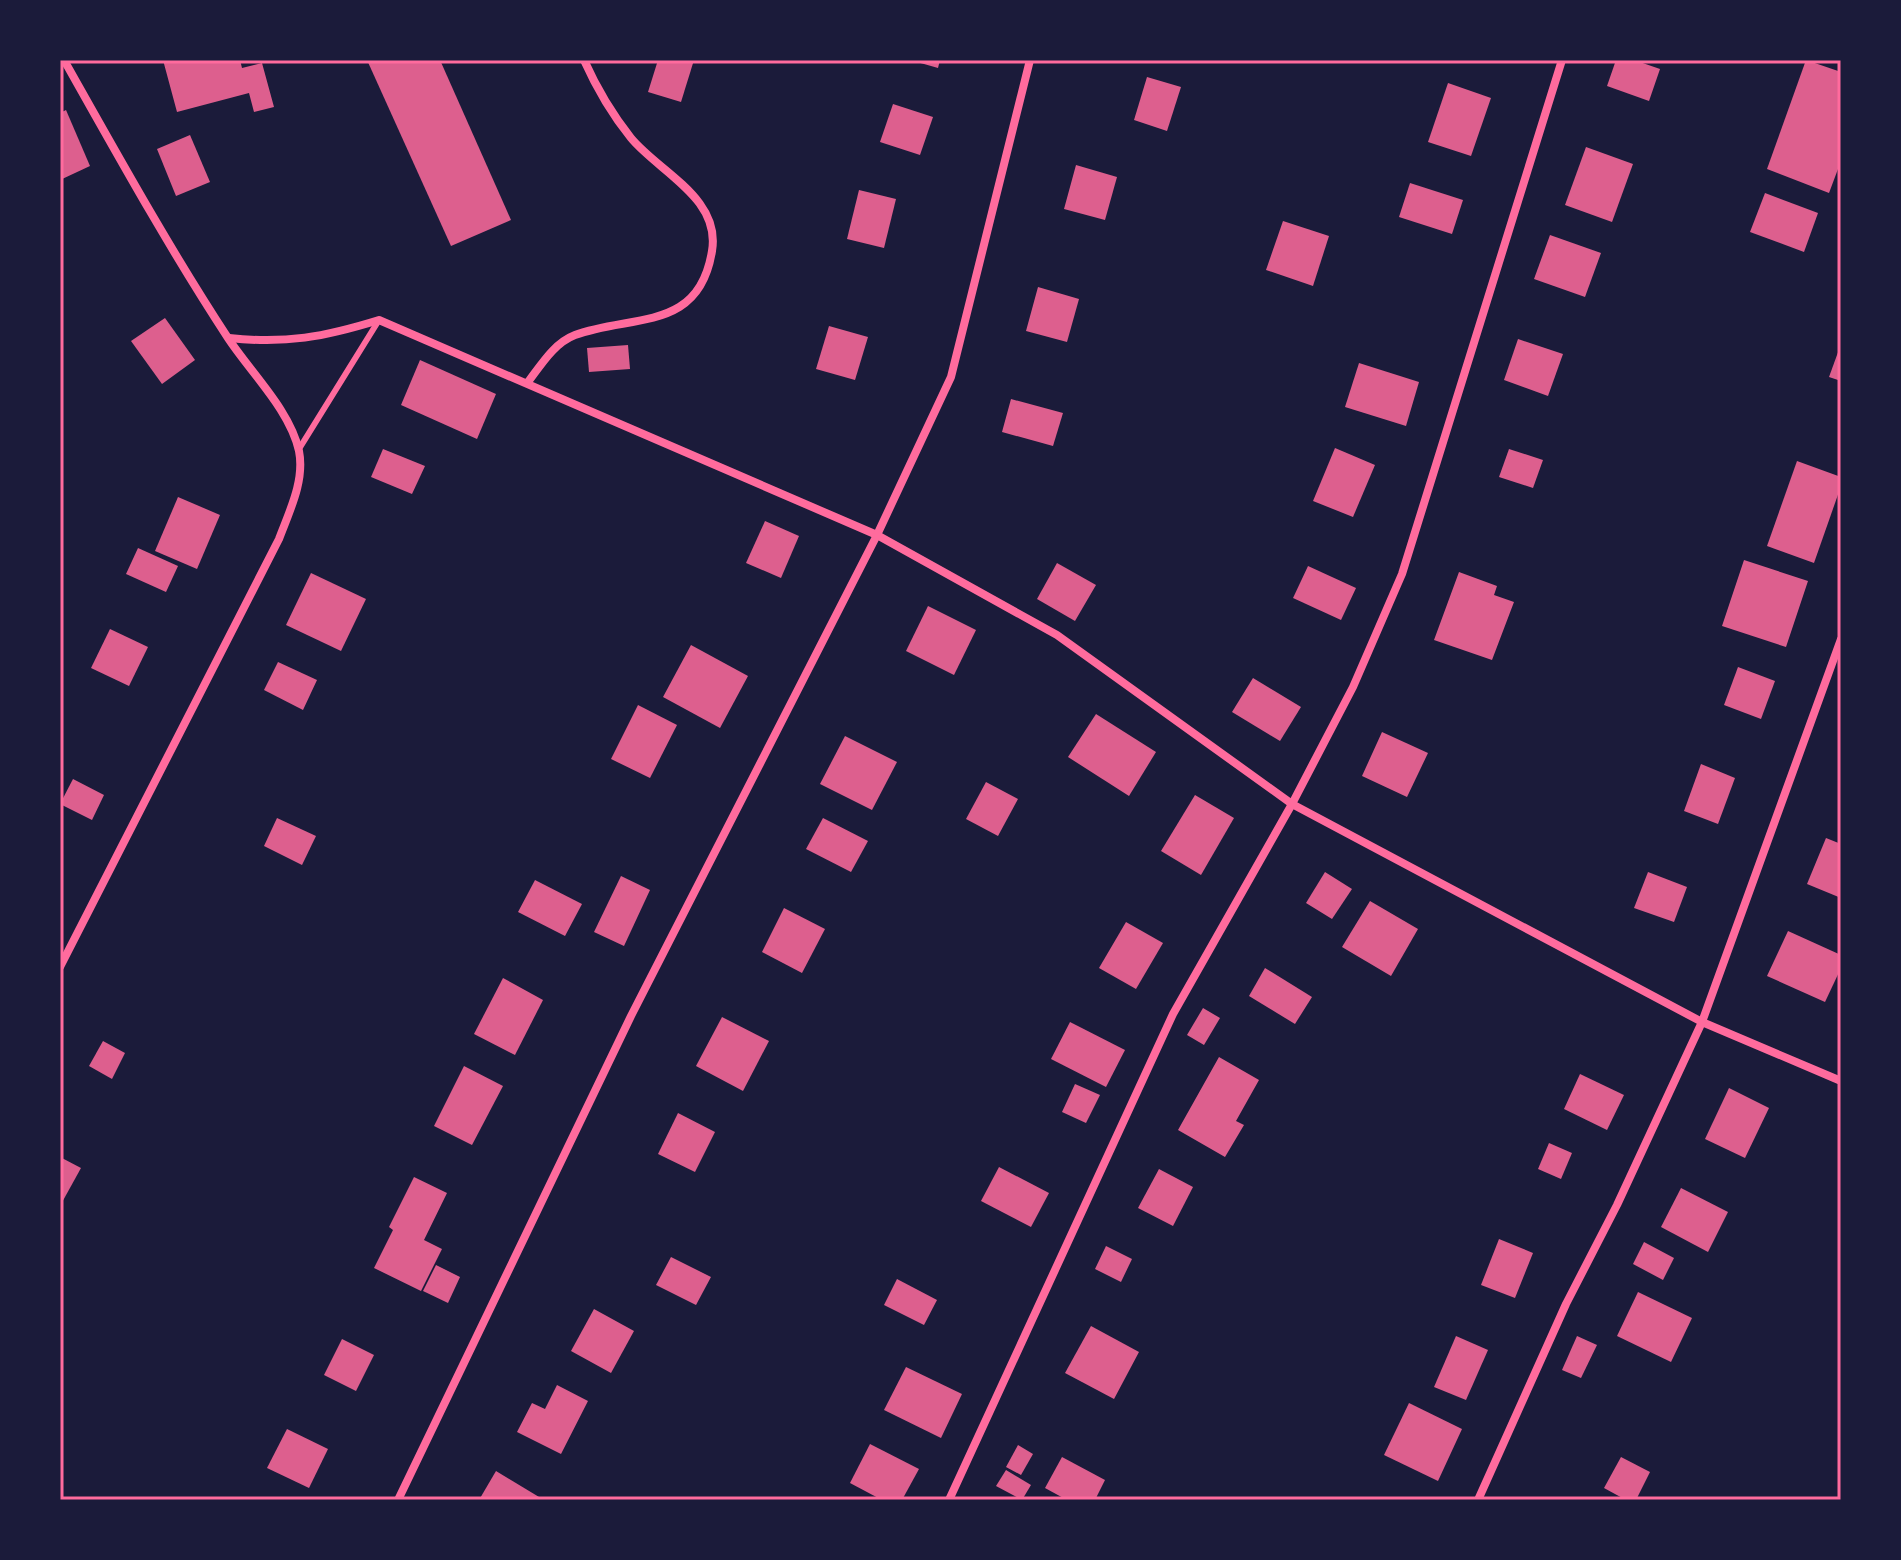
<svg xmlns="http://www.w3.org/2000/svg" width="1901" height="1560" viewBox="0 0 1901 1560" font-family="'Roboto Condensed',sans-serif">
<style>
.building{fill:#dd5f8e}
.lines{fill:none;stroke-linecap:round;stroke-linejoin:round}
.service{stroke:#ff6b9d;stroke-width:6}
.minor{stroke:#ff6b9d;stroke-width:8}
.neatline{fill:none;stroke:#ff6b9d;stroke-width:3}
</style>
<rect width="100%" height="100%" fill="#1b1b3a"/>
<g class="building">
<polygon points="163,60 240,60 242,68 262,63 274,107 254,112 249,93 177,112"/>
<polygon points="367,60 440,60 511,220 451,246"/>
<polygon points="658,60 694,60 681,102 648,92"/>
<polygon points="910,60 940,60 938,68"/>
<polygon points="1616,60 1634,60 1660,69 1649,101 1607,86"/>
<polygon points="1806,60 1841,72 1841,161 1829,193 1767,169"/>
<polygon points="1147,77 1181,87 1167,131 1134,120"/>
<polygon points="1448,83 1491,98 1471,156 1428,142"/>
<polygon points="893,104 933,117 920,155 880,142"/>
<polygon points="66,110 90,166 60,180 60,113"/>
<polygon points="190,135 210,182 176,196 157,149"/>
<polygon points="1586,147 1633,164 1612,222 1565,205"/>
<polygon points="1076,165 1117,177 1105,220 1064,209"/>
<polygon points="1410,183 1463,200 1452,234 1399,217"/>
<polygon points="859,190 896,199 884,248 847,239"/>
<polygon points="1765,193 1818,213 1804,252 1750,232"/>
<polygon points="1283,221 1329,236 1313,286 1266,270"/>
<polygon points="1550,235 1601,253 1585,297 1534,279"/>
<polygon points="1038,287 1079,299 1067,342 1026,331"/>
<polygon points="165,318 195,360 162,384 131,341"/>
<polygon points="829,326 868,337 855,380 816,369"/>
<polygon points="1518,339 1563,354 1548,396 1504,380"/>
<polygon points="1841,344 1841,381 1829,377"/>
<polygon points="628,345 630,369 589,372 587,348"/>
<polygon points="420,360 496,394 477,439 401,405"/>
<polygon points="1359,363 1419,382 1406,426 1345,407"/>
<polygon points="1011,399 1063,413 1053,446 1002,432"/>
<polygon points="1335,448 1375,465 1353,517 1313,501"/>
<polygon points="383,449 425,466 412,494 371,477"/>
<polygon points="1509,449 1543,460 1533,488 1499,477"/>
<polygon points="1797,461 1841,477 1841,486 1814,563 1767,546"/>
<polygon points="178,497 220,515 197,569 155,551"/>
<polygon points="765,521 799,536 781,578 746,563"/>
<polygon points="138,548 178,566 166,592 126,574"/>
<polygon points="1744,560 1808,581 1786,647 1722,626"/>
<polygon points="1057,563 1096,585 1075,621 1037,599"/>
<polygon points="1308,566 1356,588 1341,620 1293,598"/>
<polygon points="1459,572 1497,586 1494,595 1514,602 1492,660 1434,640"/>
<polygon points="311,573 366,599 341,651 286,625"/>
<polygon points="928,606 976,630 954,675 906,651"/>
<polygon points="110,629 148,647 129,686 91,668"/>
<polygon points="691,645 748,676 720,728 663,697"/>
<polygon points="278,662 317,680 303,710 264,690"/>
<polygon points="1738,667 1775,681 1761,719 1724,705"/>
<polygon points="1253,678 1301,707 1280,741 1232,712"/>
<polygon points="638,705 677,725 650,778 611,759"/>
<polygon points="1096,714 1156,752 1129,796 1068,757"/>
<polygon points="1382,732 1428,753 1407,797 1362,776"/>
<polygon points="845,736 897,762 872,810 820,784"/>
<polygon points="1701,764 1735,778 1718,824 1684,811"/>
<polygon points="73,779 104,795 92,820 60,804"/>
<polygon points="986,782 1018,799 998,836 966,819"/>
<polygon points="1195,795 1234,818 1201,875 1161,851"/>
<polygon points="277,818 316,836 302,865 264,846"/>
<polygon points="823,818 868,841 851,872 806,849"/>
<polygon points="1826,838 1841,844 1841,898 1807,884"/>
<polygon points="1325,872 1352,889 1332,919 1306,903"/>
<polygon points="1648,872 1687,887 1674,922 1634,908"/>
<polygon points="621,876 650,890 624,946 594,932"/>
<polygon points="535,880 582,904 565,936 518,912"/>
<polygon points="1370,901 1418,929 1391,976 1342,947"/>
<polygon points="784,908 825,929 802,973 762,952"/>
<polygon points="1126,922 1163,943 1136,989 1099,968"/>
<polygon points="1788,931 1841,955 1841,968 1825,1002 1767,976"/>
<polygon points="1265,968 1312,997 1295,1024 1249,996"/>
<polygon points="503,978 543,1000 515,1055 474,1034"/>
<polygon points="1203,1008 1220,1018 1204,1045 1187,1035"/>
<polygon points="722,1017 769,1041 743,1091 696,1066"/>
<polygon points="1070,1022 1125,1050 1106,1087 1051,1059"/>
<polygon points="103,1041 125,1053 112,1079 89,1066"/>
<polygon points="1219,1057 1259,1080 1236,1121 1244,1125 1225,1157 1178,1130"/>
<polygon points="464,1066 503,1086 472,1145 434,1126"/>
<polygon points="1580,1074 1624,1095 1607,1130 1564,1109"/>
<polygon points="1075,1084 1100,1095 1086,1123 1062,1112"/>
<polygon points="1729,1088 1769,1108 1745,1158 1705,1139"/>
<polygon points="678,1113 715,1132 695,1172 658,1154"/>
<polygon points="1549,1143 1572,1153 1561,1179 1538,1169"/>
<polygon points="60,1157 81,1168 60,1206"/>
<polygon points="999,1167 1049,1193 1031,1227 981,1201"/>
<polygon points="1159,1169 1193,1187 1173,1226 1138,1208"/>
<polygon points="414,1177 447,1193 424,1240 442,1249 421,1291 374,1268 393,1230 389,1227"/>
<polygon points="1681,1188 1728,1212 1708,1252 1661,1227"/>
<polygon points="1499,1239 1533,1253 1515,1298 1481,1285"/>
<polygon points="1644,1242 1674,1258 1663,1280 1633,1264"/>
<polygon points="1106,1246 1132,1259 1121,1282 1095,1269"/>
<polygon points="671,1257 711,1277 696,1305 656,1285"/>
<polygon points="436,1265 460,1277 448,1303 423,1291"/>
<polygon points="897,1279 937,1300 924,1325 884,1305"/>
<polygon points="1638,1292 1692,1318 1671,1362 1617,1336"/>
<polygon points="594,1309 634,1331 611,1373 571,1351"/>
<polygon points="1091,1326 1139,1352 1114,1399 1065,1373"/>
<polygon points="1456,1336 1488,1350 1466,1400 1434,1387"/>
<polygon points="1577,1336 1597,1345 1581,1378 1562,1370"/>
<polygon points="342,1339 374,1355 356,1391 324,1375"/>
<polygon points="906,1367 962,1394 941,1438 884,1410"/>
<polygon points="557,1385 588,1401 561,1454 517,1432 532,1403 545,1409"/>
<polygon points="1409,1403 1462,1429 1438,1481 1384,1455"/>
<polygon points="287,1429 328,1449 309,1488 267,1468"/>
<polygon points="870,1444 919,1469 902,1500 882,1500 850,1483"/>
<polygon points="1018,1445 1033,1454 1021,1475 1006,1467"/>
<polygon points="1062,1457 1105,1480 1095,1500 1067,1500 1045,1488"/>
<polygon points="1621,1457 1650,1472 1636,1500 1626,1500 1604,1488"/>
<polygon points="1006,1470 1031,1485 1022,1500 996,1486"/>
<polygon points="496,1471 544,1500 479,1500"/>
</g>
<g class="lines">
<polyline class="service" points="299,449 379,320"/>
<g class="minor">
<path d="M229,338C286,344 324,337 379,320L877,535L1057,635L1292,804L1702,1022L1841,1081"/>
<path d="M528,382C541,365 554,343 575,335C633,314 699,332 712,251C721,198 659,172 631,138C611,113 597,89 584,60"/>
<path d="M60,967L279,539C289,512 305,481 299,451C290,410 251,373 228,338C169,248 117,154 64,60"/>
<polyline points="398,1500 631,1016 877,535 951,377 1030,60"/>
<polyline points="949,1500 1173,1014 1292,804 1353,687 1402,574 1562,60"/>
<polyline points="1478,1500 1566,1304 1617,1205 1702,1022 1841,639"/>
</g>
</g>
<rect width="1901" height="1560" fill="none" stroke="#1b1b3a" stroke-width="124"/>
<rect x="62" y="62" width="1777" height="1436" class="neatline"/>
</svg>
